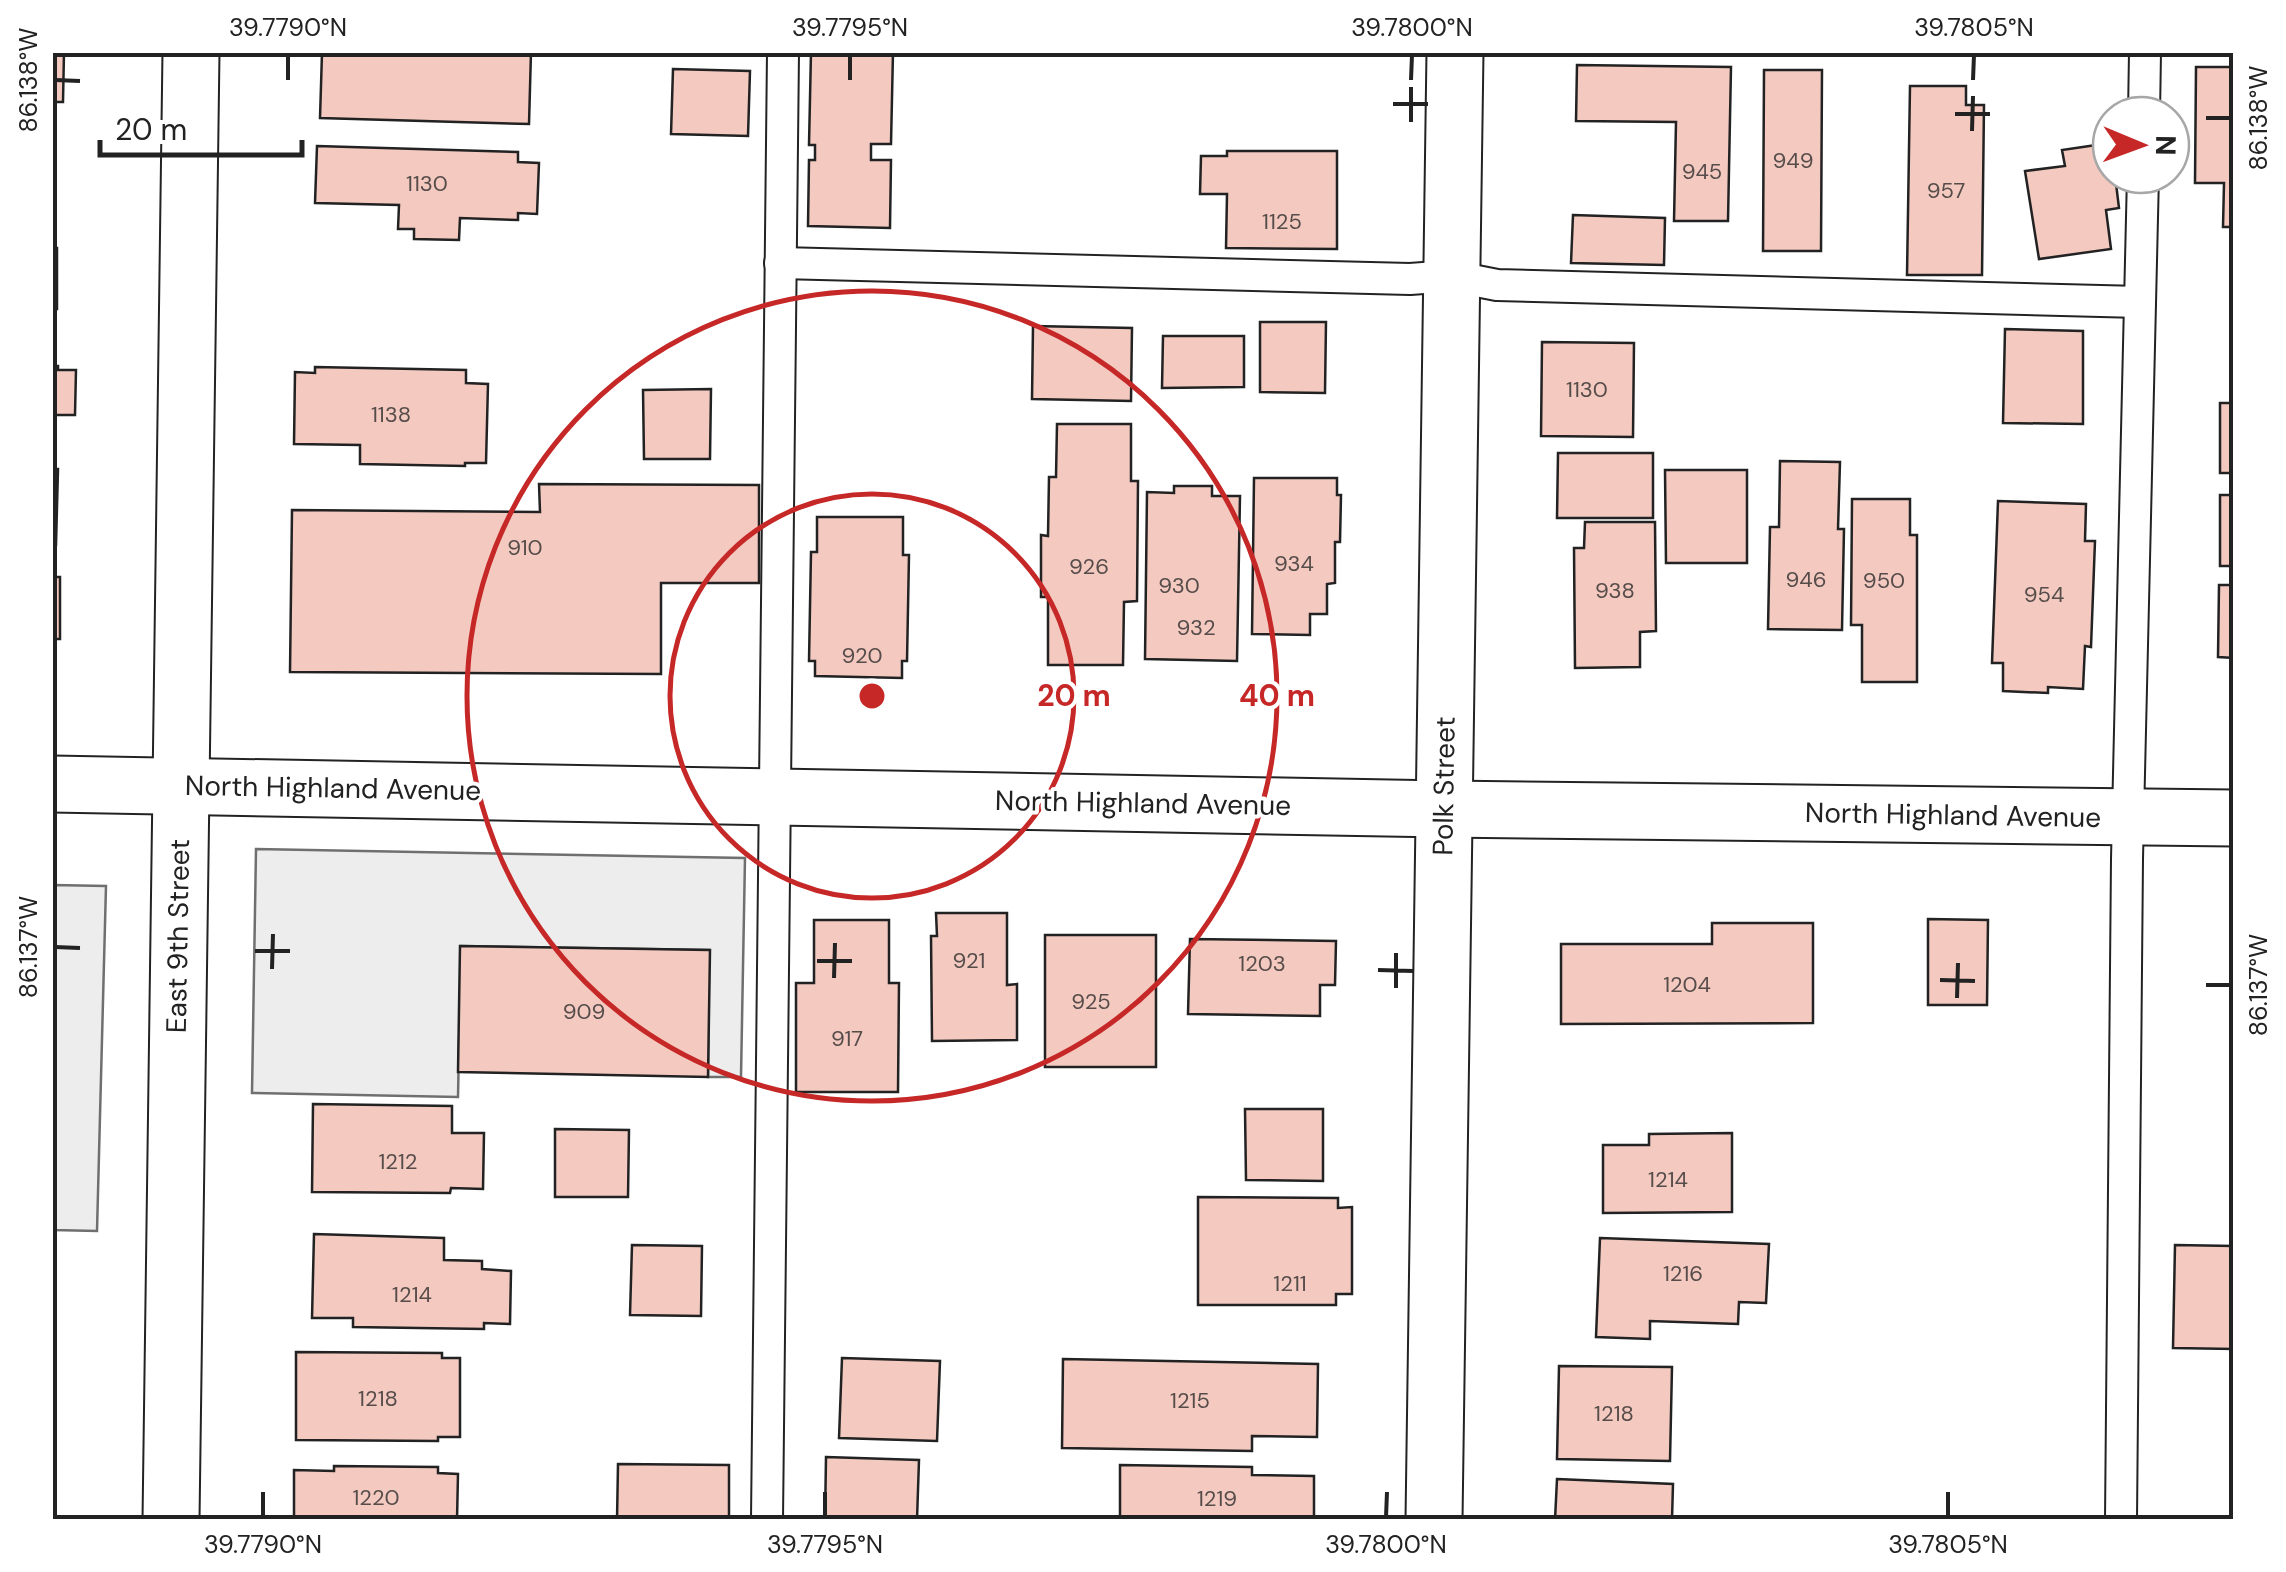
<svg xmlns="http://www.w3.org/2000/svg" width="2286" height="1572" viewBox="0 0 2286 1572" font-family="'DM Sans',sans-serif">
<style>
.parking{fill:#ededed;stroke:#6f6f6f;stroke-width:2.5}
.building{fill:#f3c9c0;stroke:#222;stroke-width:2.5}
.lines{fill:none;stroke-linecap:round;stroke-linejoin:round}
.lane-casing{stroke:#222;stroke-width:34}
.street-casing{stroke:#222;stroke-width:59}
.secondary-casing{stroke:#222;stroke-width:59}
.lane{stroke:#fff;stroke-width:30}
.street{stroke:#fff;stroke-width:55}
.secondary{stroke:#fff;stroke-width:55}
.ticks{fill:none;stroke:#222;stroke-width:4}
.ring{fill:none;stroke:#c62828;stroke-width:5}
.labels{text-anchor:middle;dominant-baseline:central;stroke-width:8;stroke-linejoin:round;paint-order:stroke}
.number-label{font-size:22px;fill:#564c4a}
.street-label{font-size:28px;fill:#222;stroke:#fff}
.centre{fill:#c62828;stroke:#fff;stroke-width:5}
.ring-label{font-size:30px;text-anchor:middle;font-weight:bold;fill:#c62828;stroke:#fff;stroke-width:8;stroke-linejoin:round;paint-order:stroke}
.neatline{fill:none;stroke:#222;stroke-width:4}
.ticks-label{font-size:25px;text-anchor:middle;fill:#222}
</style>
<rect width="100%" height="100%" fill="#fff"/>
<g class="parking">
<polygon points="256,849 745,858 741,1077 708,1077 709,950 461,946 458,1097 252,1093"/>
<polygon points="53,885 106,886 97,1231 53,1230"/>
</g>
<g class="building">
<polygon points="52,52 64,52 63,102 52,102"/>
<polygon points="376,52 531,52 529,124 320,118 322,53"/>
<polygon points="811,52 893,52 891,144 871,144 871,160 891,160 890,228 808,226 809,160 815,160 815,145 809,145"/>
<polygon points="1577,65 1731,67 1728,221 1674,221 1676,122 1576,121"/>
<polygon points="2196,67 2234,67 2234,227 2223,227 2224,183 2195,183"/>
<polygon points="673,69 750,71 748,136 671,134"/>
<polygon points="1764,70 1822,70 1821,251 1763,251"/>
<polygon points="1910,86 1966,86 1966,105 1984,105 1982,275 1907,275"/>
<polygon points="2110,143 2111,175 2115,175 2119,208 2106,210 2111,249 2039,259 2025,171 2065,166 2062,150"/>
<polygon points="317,146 518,152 518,162 539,163 537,214 518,213 518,220 460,218 459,240 414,239 414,229 398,229 399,205 315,203"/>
<polygon points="1227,151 1337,151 1337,249 1226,248 1227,194 1200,194 1201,156 1227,156"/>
<polygon points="1573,215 1665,218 1664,265 1571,263"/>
<rect x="52" y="248" width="5" height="61"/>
<polygon points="1260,322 1326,322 1325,393 1260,392"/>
<polygon points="1033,326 1132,328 1131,401 1032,399"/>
<polygon points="2005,329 2083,331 2083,424 2003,423"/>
<polygon points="1163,336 1244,336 1244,387 1162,388"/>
<polygon points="1542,342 1634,343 1633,437 1541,436"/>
<polygon points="52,366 58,366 58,370 76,370 75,415 52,415"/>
<polygon points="315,367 466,370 466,383 488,384 486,463 465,463 465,466 360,464 360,445 294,444 295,372 315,373"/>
<polygon points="711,389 710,459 644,459 643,390"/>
<rect x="2220" y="403" width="14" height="70"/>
<polygon points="1057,424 1131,424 1131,481 1138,481 1137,601 1124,602 1123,665 1048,665 1048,597 1041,597 1041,535 1048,536 1049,477 1056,477"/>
<polygon points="1558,453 1653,453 1653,518 1557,518"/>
<polygon points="1780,461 1840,462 1838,529 1844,529 1842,630 1768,629 1770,527 1779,527"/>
<polygon points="52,469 58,469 56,545 52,545"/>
<polygon points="1665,470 1747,470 1747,563 1666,563"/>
<polygon points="1254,478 1337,478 1337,495 1341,495 1340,542 1335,542 1335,583 1327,584 1327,614 1310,614 1310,635 1252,634"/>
<polygon points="539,484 759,485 759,583 661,583 661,674 290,672 292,510 540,512"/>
<polygon points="1174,486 1212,486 1212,496 1240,496 1237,661 1145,659 1147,492 1174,493"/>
<rect x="2220" y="495" width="14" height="71"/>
<polygon points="1852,499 1910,499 1910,535 1917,535 1917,682 1862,682 1862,625 1851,625"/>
<polygon points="1998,501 2086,504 2085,541 2095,541 2091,647 2085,646 2083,689 2048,687 2048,693 2003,691 2003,663 1992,663"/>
<polygon points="817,517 903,517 903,555 909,555 907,661 902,661 902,678 815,676 815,661 809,661 811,552 817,552"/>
<polygon points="1585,522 1655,522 1656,631 1640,632 1640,667 1575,668 1574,548 1584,548"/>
<rect x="52" y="577" width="8" height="62"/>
<polygon points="2219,585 2234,585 2234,658 2218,657"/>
<polygon points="936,913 1007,913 1007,985 1017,984 1017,1040 932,1041 931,936 937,936"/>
<polygon points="1928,919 1988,920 1987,1005 1928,1005"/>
<polygon points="814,920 889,920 889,983 899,983 898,1092 796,1092 796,983 814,983"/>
<polygon points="1712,923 1813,923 1813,1023 1561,1024 1561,944 1712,944"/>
<rect x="1045" y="935" width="111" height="132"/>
<polygon points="1190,939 1336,941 1335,985 1320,985 1320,1016 1188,1014"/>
<polygon points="460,946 710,950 708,1077 458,1072"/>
<polygon points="313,1104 452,1106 452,1133 484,1133 483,1189 451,1188 450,1193 312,1192"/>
<polygon points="1245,1109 1323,1109 1323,1181 1246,1180"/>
<polygon points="555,1129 629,1130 628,1197 555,1197"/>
<polygon points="1732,1133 1732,1212 1603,1213 1603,1145 1649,1145 1649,1134"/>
<polygon points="1198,1197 1338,1198 1338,1208 1352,1207 1352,1294 1336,1294 1336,1305 1198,1305"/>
<polygon points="314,1234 444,1238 444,1260 482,1261 482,1269 511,1271 510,1324 484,1323 484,1329 353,1327 353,1318 312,1318"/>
<polygon points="1600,1238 1769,1244 1766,1303 1739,1302 1738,1324 1650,1321 1650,1339 1596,1337"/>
<polygon points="632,1245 702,1246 701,1316 630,1315"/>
<polygon points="2175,1245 2234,1246 2234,1349 2173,1348"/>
<polygon points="296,1352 442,1353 442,1358 460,1358 460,1437 438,1437 438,1441 296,1440"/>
<polygon points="842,1358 940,1361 937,1441 839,1438"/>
<polygon points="1063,1359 1318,1364 1317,1437 1252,1436 1252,1451 1062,1448"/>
<polygon points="1559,1366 1672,1367 1670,1461 1557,1459"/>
<polygon points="826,1457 919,1460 917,1520 825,1520"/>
<polygon points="618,1464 729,1465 729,1520 617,1520"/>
<polygon points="1120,1465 1252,1467 1252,1475 1314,1476 1314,1520 1120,1520"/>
<polygon points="334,1466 438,1467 438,1473 458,1474 457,1520 294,1520 294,1470 334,1471"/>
<polygon points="1557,1479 1673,1484 1672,1520 1555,1520"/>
</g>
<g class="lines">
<g class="lane-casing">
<g id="lane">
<polyline points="2144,115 2145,52"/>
<polyline points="780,263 1410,279 1451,276 1497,285 2140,302"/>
<polyline points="767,1520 783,52"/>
<polyline points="2121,1520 2127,859 2143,175"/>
</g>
</g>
<g class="street-casing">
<g id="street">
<polyline points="171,1520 191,52"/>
<polyline points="1434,1520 1455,52"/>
</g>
</g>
<g class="secondary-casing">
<polyline id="secondary" points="52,784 1444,809 2234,818"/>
</g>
<use href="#lane" class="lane"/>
<use href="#street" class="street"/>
<use href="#secondary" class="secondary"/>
</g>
<path class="ticks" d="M55,80L80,81M288,80V55M850,80V55M1411,80L1412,55M1973,80L1974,55M1393,104H1428M1955,114H1990M2206,118H2231M1411,122V87M1972,131L1973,96M55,947L80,948M255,951H290M817,961H852M272,969L273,934M1378,970L1413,971M834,978L835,943M1940,980L1975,981M2206,985H2231M1396,988V953M1957,998L1958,963M263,1517V1492M825,1517V1492M1386,1517L1387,1492M1948,1517V1492"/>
<g class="ring">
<circle cx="872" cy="696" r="202"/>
<circle cx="872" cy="696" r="405"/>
</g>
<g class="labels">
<g class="number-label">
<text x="1793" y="160">949</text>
<text x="1702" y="171">945</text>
<text x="427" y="183">1130</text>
<text x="1946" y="190">957</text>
<text x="1282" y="221">1125</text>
<text x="1587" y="389">1130</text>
<text x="391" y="414">1138</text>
<text x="525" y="547">910</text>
<text x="1294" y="563">934</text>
<text x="1089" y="566">926</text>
<text x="1806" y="579">946</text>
<text x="1884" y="580">950</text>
<text x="1179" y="585">930</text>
<text x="1615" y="590">938</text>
<text x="2044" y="594">954</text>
<text x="1196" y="627">932</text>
<text x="862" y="655">920</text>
<text x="969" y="960">921</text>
<text x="1262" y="963">1203</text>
<text x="1687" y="984">1204</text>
<text x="1091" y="1001">925</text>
<text x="584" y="1011">909</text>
<text x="847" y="1038">917</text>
<text x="398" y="1161">1212</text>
<text x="1668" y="1179">1214</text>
<text x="1683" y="1273">1216</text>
<text x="1290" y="1283">1211</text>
<text x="412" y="1294">1214</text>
<text x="378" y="1398">1218</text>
<text x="1190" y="1400">1215</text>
<text x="1614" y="1413">1218</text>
<text x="376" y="1497">1220</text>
<text x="1217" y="1498">1219</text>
</g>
<g class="street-label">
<text transform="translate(1444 786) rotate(-89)">Polk Street</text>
<text transform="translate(333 788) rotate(1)">North Highland Avenue</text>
<text transform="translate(1143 803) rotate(1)">North Highland Avenue</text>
<text transform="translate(1953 815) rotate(1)">North Highland Avenue</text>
<text transform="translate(178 936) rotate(-89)">East 9th Street</text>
</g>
</g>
<circle cx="872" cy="696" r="15" class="centre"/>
<g class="ring-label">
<text x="1074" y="706">20 m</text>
<text x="1277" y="706">40 m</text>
</g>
<rect width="2286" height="1572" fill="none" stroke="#ffffff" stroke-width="110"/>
<g transform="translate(2141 145) rotate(91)"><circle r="48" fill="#ffffff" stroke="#a7a7a7" stroke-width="2.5"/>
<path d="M0-8L18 38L0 25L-18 38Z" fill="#c62828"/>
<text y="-15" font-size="28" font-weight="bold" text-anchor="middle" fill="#222222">N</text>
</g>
<path d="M100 140v15h202v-15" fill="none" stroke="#222222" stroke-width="5"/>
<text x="115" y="140" font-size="30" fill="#222222" stroke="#ffffff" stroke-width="8" paint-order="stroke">20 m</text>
<rect x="55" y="55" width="2176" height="1462" class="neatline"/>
<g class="ticks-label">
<text x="288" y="36">39.7790°N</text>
<text x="850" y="36">39.7795°N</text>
<text x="1412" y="36">39.7800°N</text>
<text x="1974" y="36">39.7805°N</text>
<text transform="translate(28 80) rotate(-90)" y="9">86.138°W</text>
<text transform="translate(2258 118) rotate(-90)" y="9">86.138°W</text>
<text transform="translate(28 947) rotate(-90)" y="9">86.137°W</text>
<text transform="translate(2258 985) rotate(-90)" y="9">86.137°W</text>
<text x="263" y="1553">39.7790°N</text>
<text x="825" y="1553">39.7795°N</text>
<text x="1386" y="1553">39.7800°N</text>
<text x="1948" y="1553">39.7805°N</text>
</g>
</svg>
